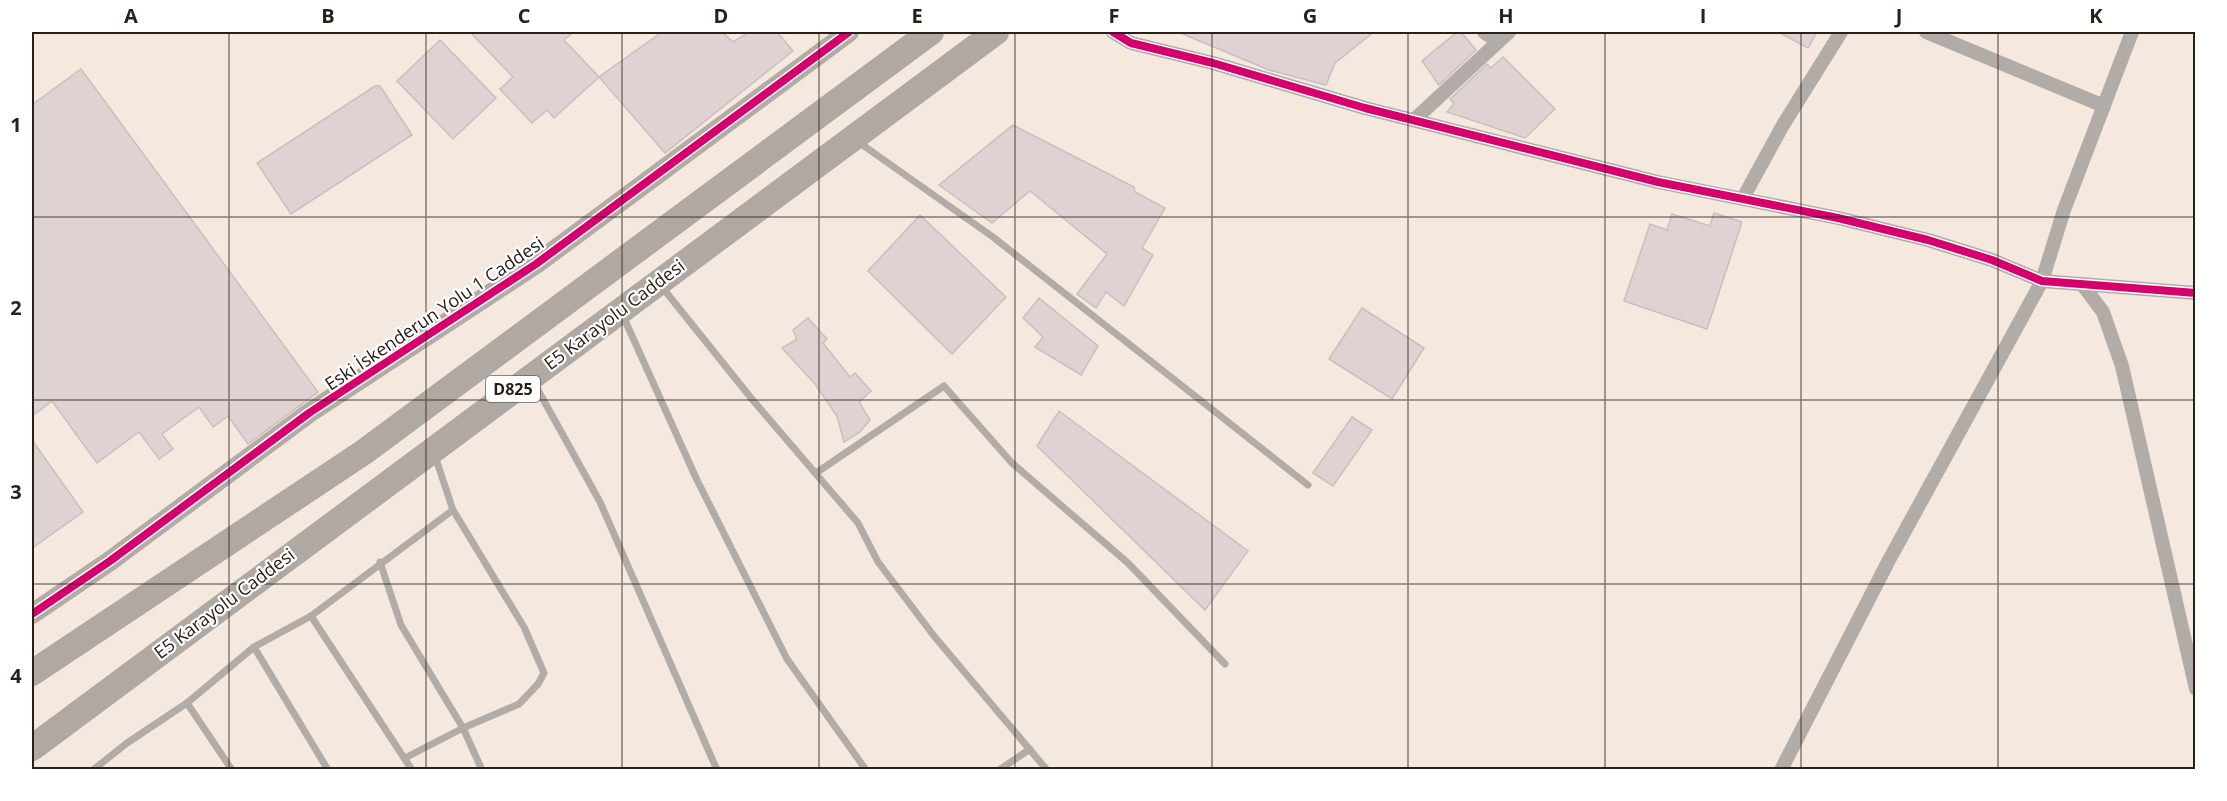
<svg xmlns="http://www.w3.org/2000/svg" width="2227" height="801" viewBox="0 0 2227 801" font-family="'Open Sans',sans-serif">
<style>
.building{fill:#ded3d2;stroke:#cabebe;stroke-width:1.5}
.lines{fill:none;stroke-linecap:round;stroke-linejoin:round}
.lane{stroke:#b1aca8;stroke-width:7}
.street{stroke:#b1aca8;stroke-width:14}
.secondary{stroke:#b2aca5;stroke-width:20}
.highway{stroke:#b0a8a2;stroke-width:26}
.cycleway-casing{stroke:#fff;stroke-width:11}
.cycleway{stroke:#d6006c;stroke-width:8}
.grid{fill:none;stroke:#2a2018;stroke-width:1.5;stroke-opacity:0.55}
.labels{text-anchor:middle;dominant-baseline:central;stroke-width:4.5;stroke-linejoin:round;paint-order:stroke}
.shield{fill:#fff;stroke:#6a635d;stroke-width:1.5}
.shield-label{font-size:16px;font-weight:bold;fill:#2a2018}
.street-label{font-size:18px;fill:#2a2018;stroke:#fff}
.neatline{fill:none;stroke:#2a2018;stroke-width:2}
.grid-label{font-size:20px;text-anchor:middle;font-weight:bold;fill:#2a2018}
</style>
<rect width="100%" height="100%" fill="#f5e8de"/>
<g class="building">
<polygon points="470,32 574,32 564,40 599,77 554,118 547,110 532,123 500,89 513,77"/>
<polygon points="662,32 722,32 733,42 749,32 777,32 793,51 665,153 599,77"/>
<polygon points="1178,32 1374,32 1335,63 1326,85 1269,70"/>
<polygon points="1457,32 1461,32 1476,50 1439,85 1422,61"/>
<polygon points="1778,32 1817,32 1808,48"/>
<polygon points="440,40 496,98 453,139 397,81"/>
<polygon points="1503,57 1555,109 1525,138 1447,112 1454,104 1450,99 1487,64 1491,68"/>
<polygon points="81,69 318,392 248,444 228,416 213,427 199,407 162,434 173,449 159,459 139,432 97,463 52,401 32,416 32,105"/>
<polygon points="375,86 380,86 412,135 291,214 257,163"/>
<polygon points="1013,125 1134,187 1135,192 1165,208 1142,248 1153,255 1124,306 1106,292 1096,308 1077,294 1107,254 1030,191 992,223 939,185"/>
<polygon points="1714,213 1742,222 1707,329 1624,301 1650,224 1667,230 1672,214 1710,226"/>
<polygon points="920,215 1006,297 952,354 868,271"/>
<polygon points="1039,298 1098,346 1081,375 1035,347 1043,337 1023,318"/>
<polygon points="1362,308 1424,348 1392,399 1329,359"/>
<polygon points="808,318 827,339 823,343 850,377 855,373 871,391 859,402 870,420 860,432 844,442 837,416 815,384 782,348 797,339 793,330"/>
<polygon points="1059,411 1248,551 1205,610 1037,446"/>
<polygon points="1352,417 1372,430 1333,486 1313,473"/>
<polygon points="32,440 83,512 32,548"/>
</g>
<g class="lines">
<g class="lane">
<polyline points="857,141 993,237 1308,485"/>
<polyline points="662,287 751,398 858,523 878,562 934,636 1047,770"/>
<polyline points="623,316 697,480 787,659 866,770"/>
<polyline points="533,381 600,502 717,770"/>
<polyline points="816,473 944,386 1012,463 1128,563 1225,664"/>
<polyline points="380,562 401,625 463,728 482,770"/>
<polyline points="311,616 412,770"/>
<polyline points="254,647 328,770"/>
<polyline points="187,703 232,770"/>
<polyline points="405,758 463,728 519,704 538,684 544,673 524,627 453,510"/>
<polyline points="93,770 127,743 187,703 254,647 311,616 453,510 435,456"/>
<polyline points="999,770 1030,749"/>
</g>
<g class="street">
<polyline points="1113,32 1131,43 1213,63 1365,108 1658,182 1838,218 1928,240 1992,260 2042,281 2196,293"/>
<polyline points="1484,32 1498,42 1509,32"/>
<polyline points="1926,32 2104,106"/>
<polyline points="1414,120 1498,42"/>
<polyline points="1743,198 1783,125 1841,32"/>
<polyline points="2082,284 2103,312 2122,366 2196,689"/>
<polyline points="1781,770 1889,560 2042,281 2064,210 2132,32"/>
</g>
<polyline class="secondary" points="32,614 110,561 309,413 536,264 849,32"/>
<g class="highway">
<polyline points="32,673 364,452 931,32"/>
<polyline points="32,748 996,32"/>
</g>
<g class="cycleway-casing">
<g id="cycleway">
<polyline points="1113,32 1131,43 1213,63 1365,108 1658,182 1838,218 1928,240 1992,260 2042,281 2196,293"/>
<polyline points="32,614 110,561 309,413 536,264 849,32"/>
</g>
</g>
<use href="#cycleway" class="cycleway"/>
</g>
<path class="grid" d="M229,32V770M426,32V770M622,32V770M819,32V770M1015,32V770M1212,32V770M1408,32V770M1605,32V770M1801,32V770M1998,32V770M32,217H2196M32,400H2196M32,584H2196"/>
<g class="labels">
<rect class="shield" x="486" y="376" width="54" height="26" rx="4.5"/>
<g class="shield-label">
<text x="513" y="389">D825</text>
</g>
<g class="street-label">
<text transform="translate(434 313) rotate(-34)">Eski İskenderun Yolu 1 Caddesi</text>
<text transform="translate(614 314) rotate(-37)">E5 Karayolu Caddesi</text>
<text transform="translate(224 603) rotate(-37)">E5 Karayolu Caddesi</text>
</g>
</g>
<rect width="2227" height="801" fill="none" stroke="#ffffff" stroke-width="66"/>
<rect x="33" y="33" width="2161" height="735" class="neatline"/>
<g class="grid-label">
<text x="131" y="23">A</text>
<text x="328" y="23">B</text>
<text x="524" y="23">C</text>
<text x="721" y="23">D</text>
<text x="917" y="23">E</text>
<text x="1114" y="23">F</text>
<text x="1310" y="23">G</text>
<text x="1506" y="23">H</text>
<text x="1703" y="23">I</text>
<text x="1899" y="23">J</text>
<text x="2096" y="23">K</text>
<text x="16" y="132">1</text>
<text x="16" y="315">2</text>
<text x="16" y="499">3</text>
<text x="16" y="683">4</text>
</g>
</svg>
